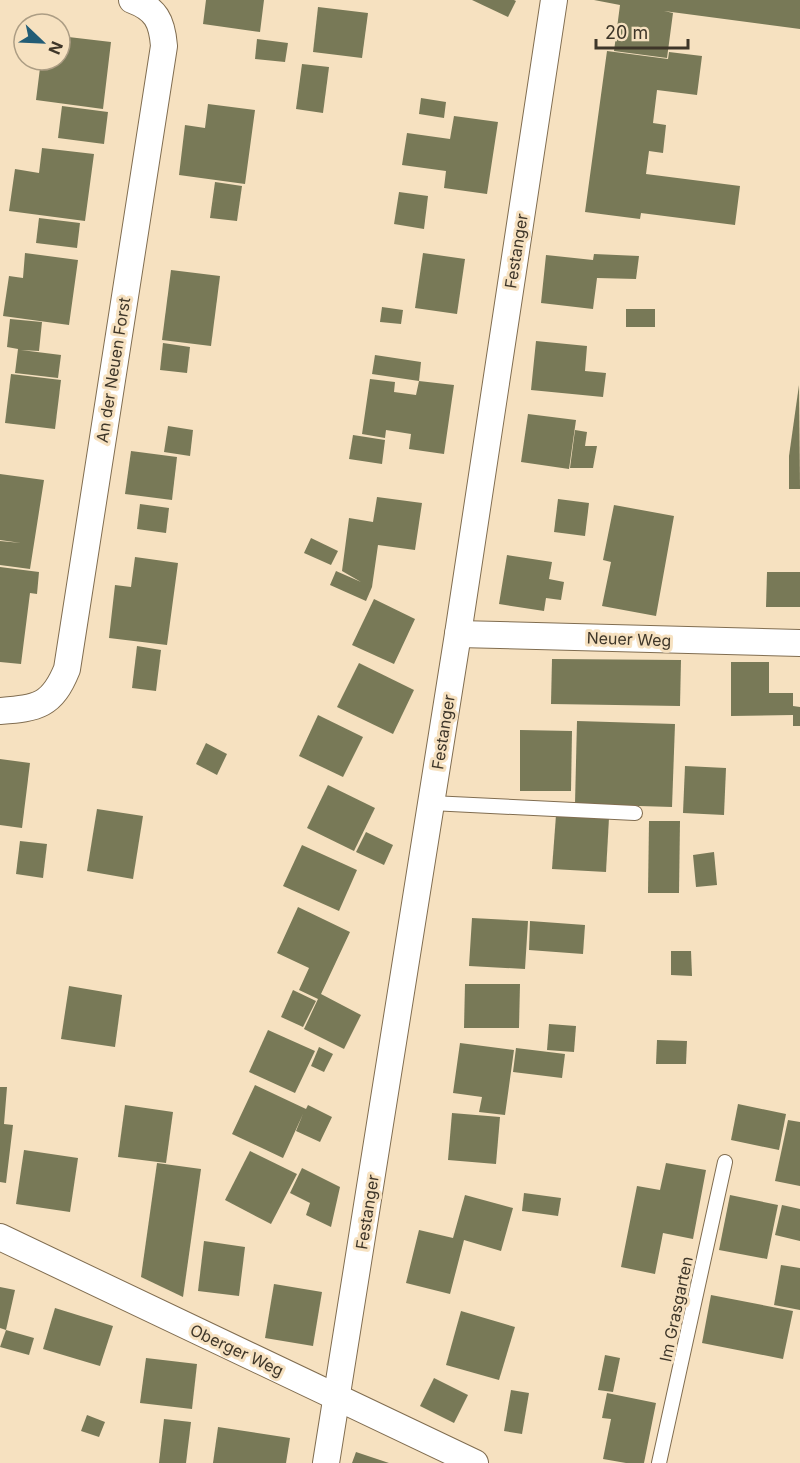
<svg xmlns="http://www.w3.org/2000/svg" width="800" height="1463" viewBox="0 0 800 1463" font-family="Inter,sans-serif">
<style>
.building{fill:#787957}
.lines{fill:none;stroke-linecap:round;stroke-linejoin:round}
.lane-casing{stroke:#806d50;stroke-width:16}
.street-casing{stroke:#806d50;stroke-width:28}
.lane{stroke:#fff;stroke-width:14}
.street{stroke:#fff;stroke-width:26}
.labels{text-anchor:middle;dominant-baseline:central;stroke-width:6;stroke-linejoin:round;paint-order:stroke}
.street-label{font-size:16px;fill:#3e3629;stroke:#f6e1c0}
</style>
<rect width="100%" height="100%" fill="#f6e1c0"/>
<g class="building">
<polygon points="206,0 264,0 260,32 203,24"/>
<polygon points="472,0 514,0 516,1 508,17"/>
<polygon points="594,0 800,0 800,29 664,11 673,13 667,58 614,51 620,5"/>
<polygon points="318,7 368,13 362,58 313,52"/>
<polygon points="60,36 111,42 103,109 36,100 41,60 60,60"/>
<polygon points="257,39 288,43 285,62 255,59"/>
<polygon points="607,51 668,59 669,52 702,56 697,95 657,90 653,123 666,125 663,153 649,151 646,174 740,186 735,225 641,213 640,219 585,212"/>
<polygon points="302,64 329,67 323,113 296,109"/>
<polygon points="421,98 446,102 444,118 419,114"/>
<polygon points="208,104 255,110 245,184 179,175 185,125 205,128"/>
<polygon points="62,106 108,112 104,144 58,138"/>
<polygon points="454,116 498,122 487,194 444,188 446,171 402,165 407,133 450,139"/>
<polygon points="42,148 94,154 85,221 9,211 15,169 39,173"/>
<polygon points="215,182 242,186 237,221 210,218"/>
<polygon points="399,192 428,196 424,229 394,224"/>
<polygon points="39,218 80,223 77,248 36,243"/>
<polygon points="25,253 78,260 69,325 3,316 9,276 23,278"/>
<polygon points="423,253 465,259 457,314 415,308"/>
<polygon points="594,254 639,256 636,279 597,278 593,309 541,303 546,255 593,260"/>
<polygon points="171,270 220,276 211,346 162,340"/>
<polygon points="382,307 403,310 401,324 380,322"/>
<rect x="626" y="309" width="29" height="18"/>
<polygon points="10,319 42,322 39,351 21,350 61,355 58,378 15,373 18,349 7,347"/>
<polygon points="536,341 587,346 585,371 606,373 603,397 531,390"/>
<polygon points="163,343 190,347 187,373 160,370"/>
<polygon points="375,355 421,362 419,381 372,374"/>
<polygon points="11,374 61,380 55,429 5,423"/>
<polygon points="370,379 395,382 394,392 416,395 419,381 454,385 444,454 409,449 411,434 386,430 385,438 362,434"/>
<polygon points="799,385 800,489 789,489 789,456"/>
<polygon points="528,414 576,420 569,469 521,462"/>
<polygon points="168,426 193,430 190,456 164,452"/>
<polygon points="575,430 587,432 585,446 597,446 593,468 570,468"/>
<polygon points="353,435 385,440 382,464 349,459"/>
<polygon points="131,451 177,457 172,500 125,494"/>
<polygon points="0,474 44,480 30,569 0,565 0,541 21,543 0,540"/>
<polygon points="377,497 422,503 415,550 378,545 372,587 366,601 330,585 336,571 361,582 342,571 349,518 373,522"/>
<polygon points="558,499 589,503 585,536 554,532"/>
<polygon points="140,504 169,508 166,533 137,529"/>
<polygon points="614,505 674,516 656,616 602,606 611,562 603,560"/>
<polygon points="311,538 338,551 331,565 304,553"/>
<polygon points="507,555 552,562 549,579 564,582 561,600 546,598 544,611 499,604"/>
<polygon points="135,557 178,563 167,645 109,638 115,585 131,587"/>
<polygon points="0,567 39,572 37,594 30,593 21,664 0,662"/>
<polygon points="767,572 800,572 800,607 766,607"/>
<polygon points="374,599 415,619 394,664 352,645"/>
<polygon points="137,646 161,650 156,691 132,688"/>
<polygon points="552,659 681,660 680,706 551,704"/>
<polygon points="731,662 769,662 769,693 793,693 793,706 800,707 800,726 793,726 793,715 731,716"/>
<polygon points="359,663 414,690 393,734 337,707"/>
<polygon points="318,715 363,737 343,777 299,756"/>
<polygon points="577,721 675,724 672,807 575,804"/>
<polygon points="520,730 572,731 571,791 520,791"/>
<polygon points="206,743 227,754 217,775 196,764"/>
<polygon points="0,759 30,763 22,828 0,825"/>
<polygon points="685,766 726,768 724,815 683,813"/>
<polygon points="328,785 375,808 354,851 307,828"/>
<polygon points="97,809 143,816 133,879 87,871"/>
<polygon points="556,815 609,818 606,872 552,869"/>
<polygon points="649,821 680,821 679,893 648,893"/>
<polygon points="366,832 393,845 384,865 356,852"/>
<polygon points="20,841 47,844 43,878 16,874"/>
<polygon points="302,845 357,870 339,911 283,886"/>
<polygon points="714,852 717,885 696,887 693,855"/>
<polygon points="298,907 350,932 321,994 361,1015 344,1049 304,1029 318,999 299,990 309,968 277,953"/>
<polygon points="472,918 528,921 525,969 469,966"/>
<polygon points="530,921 585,925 583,954 529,950"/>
<polygon points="671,951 691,951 692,976 671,975"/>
<polygon points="465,984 520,984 519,1028 464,1028"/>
<polygon points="69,986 122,995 115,1047 61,1039"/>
<polygon points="293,990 316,1001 303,1027 281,1017"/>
<polygon points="549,1024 576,1026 574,1052 547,1050"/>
<polygon points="268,1030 315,1051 295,1093 249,1072"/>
<polygon points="657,1040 687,1041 686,1064 656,1064"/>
<polygon points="460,1043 514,1050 505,1115 479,1112 482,1097 453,1093"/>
<polygon points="319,1047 333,1054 324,1072 311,1066"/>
<polygon points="516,1048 565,1054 562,1078 513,1072"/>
<polygon points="255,1085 306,1109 308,1105 332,1117 320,1142 296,1131 303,1114 283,1158 232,1134"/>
<polygon points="0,1087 7,1087 4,1124 13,1125 6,1183 0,1182"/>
<polygon points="738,1104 786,1114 779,1150 731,1140"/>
<polygon points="125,1105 173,1112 166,1163 118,1157"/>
<polygon points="452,1113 500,1117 496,1164 448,1160"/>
<polygon points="788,1120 800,1122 800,1186 775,1181"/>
<polygon points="24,1150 78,1158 70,1212 16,1204"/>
<polygon points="250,1151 297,1174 271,1224 225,1200"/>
<polygon points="157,1163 201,1169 183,1297 141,1277"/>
<polygon points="666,1163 706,1170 693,1239 663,1233 655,1274 621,1267 637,1186 660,1190"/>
<polygon points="302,1168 340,1187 331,1227 306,1215 310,1203 290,1193"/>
<polygon points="524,1193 561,1198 558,1216 522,1211"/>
<polygon points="465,1195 513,1208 501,1251 464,1240 450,1294 406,1283 419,1230 453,1238"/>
<polygon points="730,1195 778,1205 767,1259 719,1250"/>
<polygon points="782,1205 800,1209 800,1241 775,1235"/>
<polygon points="204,1241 245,1247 239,1296 198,1291"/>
<polygon points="781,1265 800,1268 800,1310 774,1305"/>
<polygon points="274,1284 322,1292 313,1346 265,1338"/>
<polygon points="0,1287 15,1290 6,1330 0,1328"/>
<polygon points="711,1295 793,1311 783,1359 702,1343"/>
<polygon points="55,1308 113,1326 100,1366 43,1349"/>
<polygon points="461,1311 515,1327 499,1380 446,1365"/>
<polygon points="6,1330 34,1338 29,1355 0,1347"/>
<polygon points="605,1355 620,1358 613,1392 598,1390"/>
<polygon points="146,1358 197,1364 192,1409 140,1403"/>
<polygon points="434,1378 468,1395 454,1423 420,1406"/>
<polygon points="511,1390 529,1393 522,1434 504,1431"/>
<polygon points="607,1393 656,1403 644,1463 626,1463 603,1459 611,1419 602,1418"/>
<polygon points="87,1415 105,1422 99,1437 81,1431"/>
<polygon points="164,1419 191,1422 186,1463 159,1463"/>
<polygon points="218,1427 290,1438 286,1463 213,1463"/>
<polygon points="356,1452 389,1463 352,1463"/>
</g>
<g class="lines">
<g class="lane-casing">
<g id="lane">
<polyline points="431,803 635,813"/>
<polyline points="659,1463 725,1162"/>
</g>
</g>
<g class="street-casing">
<g id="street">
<polyline points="458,634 800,643"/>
<path d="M0,711C38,708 52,706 67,669L164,46C162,21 156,9 132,0"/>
<polyline points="0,1237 475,1463"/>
<polyline points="326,1463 458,634 554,0"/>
</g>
</g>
<use href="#lane" class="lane"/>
<use href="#street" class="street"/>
</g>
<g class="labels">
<g class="street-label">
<text transform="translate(516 251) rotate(-81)">Festanger</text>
<text transform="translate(113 370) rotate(-81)">An der Neuen Forst</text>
<text transform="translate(629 639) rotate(2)">Neuer Weg</text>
<text transform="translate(443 732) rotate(-81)">Festanger</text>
<text transform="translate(367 1212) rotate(-81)">Festanger</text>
<text transform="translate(676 1309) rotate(-78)">Im Grasgarten</text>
<text transform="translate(237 1350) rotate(25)">Oberger Weg</text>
</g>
</g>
<g transform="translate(42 42) rotate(113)"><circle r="28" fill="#f6e1c0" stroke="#ac9d84" stroke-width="1.5"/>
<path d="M0-4.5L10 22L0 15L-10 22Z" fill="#235d76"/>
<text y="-9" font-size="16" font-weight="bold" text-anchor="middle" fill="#3e3629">N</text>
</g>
<path d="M596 39v9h92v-9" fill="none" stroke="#3e3629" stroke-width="3"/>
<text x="605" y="39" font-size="18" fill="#3e3629" stroke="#f6e1c0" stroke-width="4.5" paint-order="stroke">20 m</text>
</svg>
